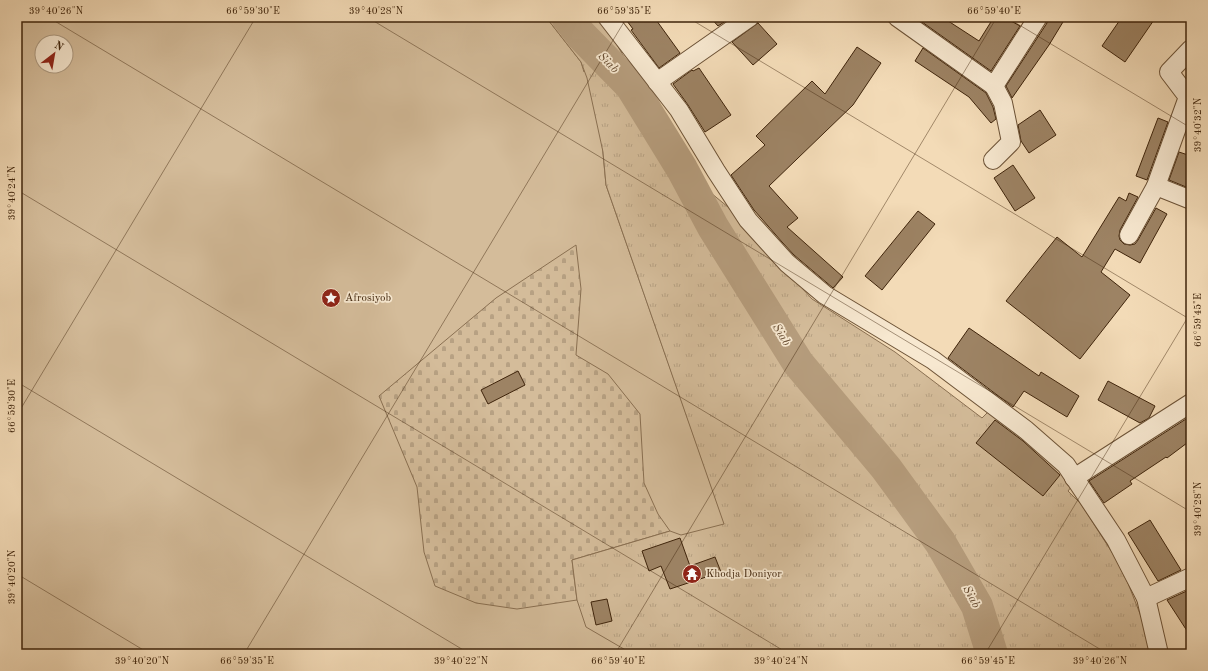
<svg xmlns="http://www.w3.org/2000/svg" width="1208" height="671" viewBox="0 0 1208 671" font-family="'Old Standard TT',serif">
<style>
.grass{fill:#d4bc9a;stroke:#8a7052;fill-rule:evenodd}
.cemetery{fill:url(#cemetery-stones);stroke:#8a7052}
.park{fill:url(#park-tufts);stroke:#8a7052}
.lines{fill:none;stroke-linecap:round;stroke-linejoin:round}
.river{stroke:#b69d7d;stroke-width:32}
.building{fill:#9d8364;stroke:#3f240b}
.minor-casing{stroke:#6c5236;stroke-width:20}
.minor{stroke:#f7e8d0;stroke-width:18}
.ticks{fill:none;stroke:#3f240b;stroke-width:1;stroke-opacity:0.45}
.labels{text-anchor:middle;dominant-baseline:central;stroke-width:3.5;stroke-linejoin:round;paint-order:stroke}
.poi-label{font-size:11px;fill:#3f240b;stroke:#f7e8d0;text-anchor:start}
.water-label{font-size:12px;font-style:italic;fill:#63482d;stroke:#f7e8d0}
.neatline{fill:none;stroke:#3f240b;stroke-width:1.5}
.ticks-label{font-size:10px;text-anchor:middle;fill:#3f240b}
</style>
<defs>
<pattern id="cemetery-stones" width="16" height="16" patternUnits="userSpaceOnUse"><rect width="16" height="16" fill="#d4bc9a"/><path d="M2 7V4a2 2 0 0 1 4 0v3zM10 15v-3a2 2 0 0 1 4 0v3z" fill="#b7a183"/></pattern>
<pattern id="park-tufts" width="24" height="20" patternUnits="userSpaceOnUse"><rect width="24" height="20" fill="#d4bc9a"/><path d="M3 7l-1-3M5 7V3M7 7l1-3M15 17l-1-3M17 17v-4M19 17l1-3" fill="none" stroke="#b7a183"/></pattern>
</defs>
<rect width="100%" height="100%" fill="#f3dbb7"/>
<filter id="stains"><feTurbulence type="fractalNoise" baseFrequency=".005" numOctaves="4"/><feColorMatrix values="0 0 0 0 .2 0 0 0 0 .09 0 0 0 0 .02 0 0 0 .5 -.17"/></filter>
<radialGradient id="worn" r=".72"><stop offset=".6" stop-color="#630" stop-opacity="0"/><stop offset="1" stop-color="#630" stop-opacity=".3"/></radialGradient>
<path class="grass" d="M17,17H543L549,21L581,62L584,72L594,59L606,185L755,611L765,654H17ZM42,42H66V66H42Z"/>
<polygon class="cemetery" points="576,245 581,289 576,355 608,374 640,414 644,483 658,514 670,531 572,560 577,600 517,609 476,603 435,586 424,552 417,487 379,396 496,298"/>
<polygon class="park" points="553,17 601,17 694,179 728,207 812,299 895,352 982,418 989,411 1069,474 1075,482 1068,491 1081,504 1122,568 1144,624 1153,654 765,654 629,652 586,627 577,600 572,560 670,531 681,535 724,524 606,185 603,152 587,78 581,62 549,21"/>
<g class="lines">
<polyline class="river" points="567,17 581,35 631,86 682,169 713,227 798,363 886,468 940,542 977,606 992,654"/>
</g>
<g class="building">
<polygon points="624,17 654,17 680,53 659,68 631,30 633,29"/>
<polygon points="710,17 732,17 718,26"/>
<polygon points="925,17 942,17 979,41 994,17 1004,17 1020,26 991,71 922,22"/>
<polygon points="1048,17 1066,17 1049,45 1012,98 1006,86 1047,23"/>
<polygon points="1122,17 1156,17 1125,62 1102,46"/>
<polygon points="758,23 777,44 753,65 732,42"/>
<polygon points="857,47 881,63 853,105 769,186 798,218 787,227 843,277 833,288 794,255 782,242 754,210 731,175 765,145 756,136 812,81 825,94"/>
<polygon points="923,48 986,93 993,107 996,119 991,123 969,97 915,61"/>
<polygon points="699,68 731,115 705,132 688,105 673,84 692,70 693,71"/>
<polygon points="1040,110 1056,135 1029,153 1021,141 1018,125"/>
<polygon points="1158,118 1168,122 1147,180 1136,176"/>
<polygon points="1179,152 1191,156 1191,189 1169,180"/>
<polygon points="1013,165 1035,198 1015,211 994,178"/>
<polygon points="1129,193 1138,197 1120,230 1119,236 1120,240 1124,244 1130,245 1135,244 1138,240 1156,208 1167,214 1140,263 1115,249 1101,272 1130,295 1080,359 1006,301 1057,237 1082,257 1119,197 1126,201"/>
<polygon points="918,211 935,224 882,290 865,276"/>
<polygon points="969,328 1039,376 1041,372 1079,396 1067,417 1024,391 1013,407 948,358"/>
<polygon points="518,371 525,385 488,404 481,390"/>
<polygon points="1108,381 1155,406 1149,418 1140,423 1098,400"/>
<polygon points="1186,419 1191,425 1191,440 1167,458 1166,457 1130,481 1132,484 1104,503 1089,481"/>
<polygon points="995,420 1023,441 1060,475 1043,496 976,443"/>
<polygon points="1150,520 1181,570 1158,581 1128,533"/>
<polygon points="680,538 690,566 715,557 721,572 670,589 661,566 649,571 642,551"/>
<polygon points="1191,589 1191,637 1167,600"/>
<polygon points="607,599 612,621 596,625 591,602"/>
</g>
<g class="lines">
<g class="minor-casing">
<g id="minor">
<polyline points="607,17 679,110 716,171 748,220 787,263 825,295 933,360 1026,430 1066,465 1116,540 1146,598 1159,654"/>
<polyline points="897,17 994,86 1038,17"/>
<polyline points="657,82 750,17"/>
<polyline points="993,160 1011,142 1003,103 994,86"/>
<polyline points="1156,186 1191,200"/>
<polyline points="1129,235 1156,186 1188,97 1169,72 1191,49"/>
<polyline points="1074,478 1191,403"/>
<polyline points="1146,598 1191,577"/>
</g>
</g>
<use href="#minor" class="minor"/>
</g>
<path class="ticks" d="M48,17L1108,654M367,17L1191,512M687,17L1191,320M1006,17L1191,128M17,190L789,654M17,382L470,654M17,415L256,17M17,574L150,654M244,654L627,17M615,654L997,17M985,654L1191,312"/>
<defs>
<g id="sight-disc" transform="scale(1)"><circle r="9.5" fill="#8f2418" stroke="#f7e8d0"/><path d="M0-6L1.8-2.2L6-1.7L2.9 1.2L3.7 5.4L0 3.3L-3.7 5.4L-2.9 1.2L-6-1.7L-1.8-2.2Z" fill="#fff"/></g>
<g id="temple-disc" transform="scale(1)"><circle r="9.5" fill="#8f2418" stroke="#f7e8d0"/><path d="M0-6L5-2H3V0L6.5 2.5H4V6H1.5V3h-3V6H-4V2.5H-6.5L-3 0V-2H-5Z" fill="#fff"/></g>
</defs>
<g fill-rule="evenodd">
<use href="#sight-disc" x="331" y="298"/>
<use href="#temple-disc" x="692" y="574"/>
</g>
<g class="labels">
<g class="poi-label">
<text x="345" y="298">Afrosiyob</text>
<text x="706" y="574">Khodja Doniyor</text>
</g>
<g class="water-label">
<text transform="translate(608 63) rotate(45)">Siab</text>
<text transform="translate(781 335) rotate(58)">Siab</text>
<text transform="translate(971 597) rotate(62)">Siab</text>
</g>
</g>
<rect width="1208" height="671" fill="none" stroke="#f3dbb7" stroke-width="44"/>
<g transform="translate(54 54) rotate(31)"><circle r="19" fill="#f7e8d0" stroke="#ad9a81"/>
<path d="M0-3L7 15L0 10L-7 15Z" fill="#8f2418"/>
<text y="-6" font-size="11" font-weight="bold" text-anchor="middle" fill="#3f240b">N</text>
</g>
<rect x="22" y="22" width="1164" height="627" class="neatline"/>
<g class="ticks-label">
<text x="56" y="14">39°40'26"N</text>
<text x="253" y="14">66°59'30"E</text>
<text x="376" y="14">39°40'28"N</text>
<text x="624" y="14">66°59'35"E</text>
<text x="994" y="14">66°59'40"E</text>
<text transform="translate(1197 125) rotate(-90)" y="4">39°40'32"N</text>
<text transform="translate(11 193) rotate(-90)" y="4">39°40'24"N</text>
<text transform="translate(1197 320) rotate(-90)" y="4">66°59'45"E</text>
<text transform="translate(11 406) rotate(-90)" y="4">66°59'30"E</text>
<text transform="translate(1197 509) rotate(-90)" y="4">39°40'28"N</text>
<text transform="translate(11 577) rotate(-90)" y="4">39°40'20"N</text>
<text x="142" y="664">39°40'20"N</text>
<text x="247" y="664">66°59'35"E</text>
<text x="461" y="664">39°40'22"N</text>
<text x="618" y="664">66°59'40"E</text>
<text x="781" y="664">39°40'24"N</text>
<text x="988" y="664">66°59'45"E</text>
<text x="1100" y="664">39°40'26"N</text>
</g>
<rect width="100%" height="100%" filter="url(#stains)"/>
<rect width="100%" height="100%" fill="url(#worn)"/>
</svg>
